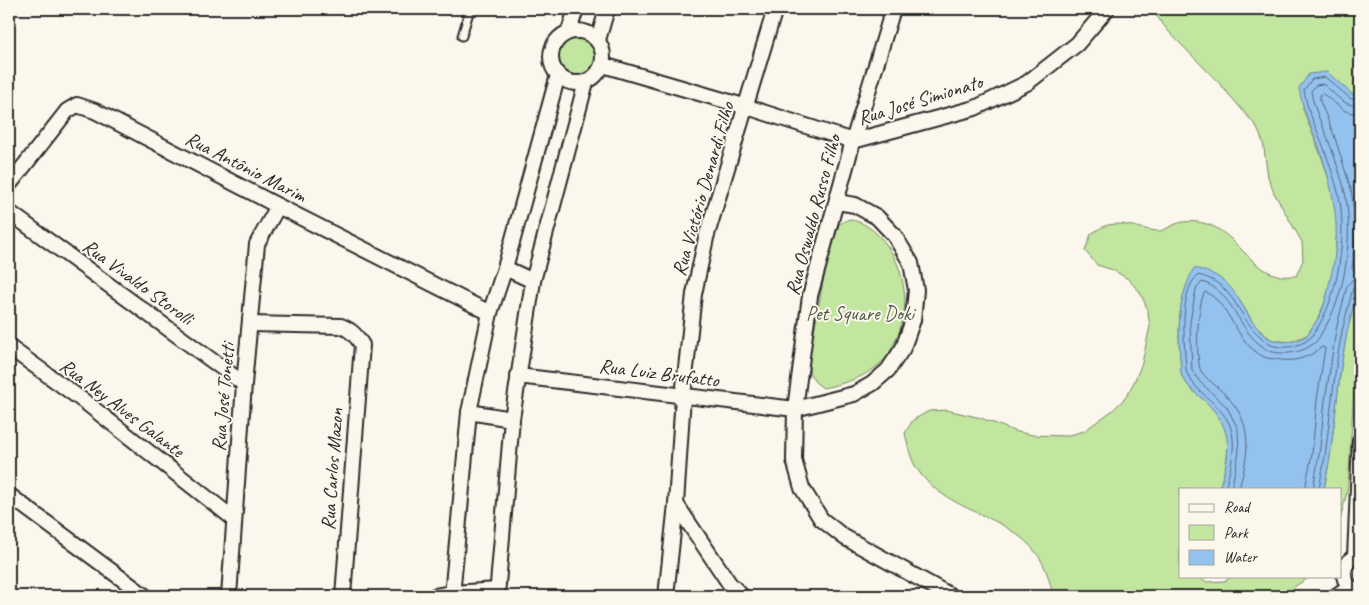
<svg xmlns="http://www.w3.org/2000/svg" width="1369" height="605" viewBox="0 0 1369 605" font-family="Caveat,sans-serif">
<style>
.green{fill:#c2e59f;stroke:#768865}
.water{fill:#94c2ef;stroke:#6a86a1}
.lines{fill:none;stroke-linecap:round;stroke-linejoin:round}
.shore{stroke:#556779;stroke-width:1}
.service-casing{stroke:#2b2b2b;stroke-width:11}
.minor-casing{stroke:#2b2b2b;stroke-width:18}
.service{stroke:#fbf7ec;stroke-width:7}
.minor{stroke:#fbf7ec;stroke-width:14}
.labels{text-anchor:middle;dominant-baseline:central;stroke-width:4;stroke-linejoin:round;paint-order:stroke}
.street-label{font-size:20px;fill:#2b2b2b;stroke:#fbf7ec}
.park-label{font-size:20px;fill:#515a48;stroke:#fbf7ec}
</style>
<rect width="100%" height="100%" fill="#fbf7ec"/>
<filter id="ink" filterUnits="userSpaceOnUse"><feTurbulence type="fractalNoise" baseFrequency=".02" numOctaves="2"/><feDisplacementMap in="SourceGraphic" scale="10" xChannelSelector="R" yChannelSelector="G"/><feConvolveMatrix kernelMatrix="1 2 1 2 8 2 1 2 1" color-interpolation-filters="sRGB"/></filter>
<g filter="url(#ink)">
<g class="green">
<path d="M1151,9H1360V90L1353,95L1302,107L1322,158L1333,192L1336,210L1337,229L1334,268L1325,302L1317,320L1307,335L1290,342L1272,340L1256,327L1237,296L1195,268C1178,299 1178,324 1180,357C1181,363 1180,371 1182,376C1187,387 1197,394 1205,401C1236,430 1230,452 1219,489H1180V576H1197L1207,582L1225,581L1233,576H1312L1297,585L1283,596H1053C1050,582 1046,566 1037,554C1006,512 946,513 917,469C910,459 908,445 905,433L913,420L929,411L947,410L981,418L1014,431L1032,435L1066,436L1084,431L1113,410L1126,397L1135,380L1142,363L1150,326L1147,308L1140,292L1128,279L1113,270L1097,265L1085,251L1091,234C1096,231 1103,226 1108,225C1125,221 1142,230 1158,231C1164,231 1170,226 1176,224C1186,220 1199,221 1210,225C1237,236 1250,268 1277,275C1282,277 1290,276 1296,276L1303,260L1302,242L1274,193L1268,177L1263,142L1256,126L1219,83L1169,32Z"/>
<circle cx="578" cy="56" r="20"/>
<path d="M849,219C854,221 862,222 867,226C902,249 915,302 896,339C893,345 890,354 885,359C867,377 847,383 823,388L815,382L809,372L810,353L825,270L839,224Z"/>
<polygon points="1360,280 1360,333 1355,368 1349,473 1347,492 1340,520 1340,489 1324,489 1330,457 1341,367 1347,332"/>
</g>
<path class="water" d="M1327,72L1353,95L1360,90V280L1347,332L1341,367L1330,457L1324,489H1219C1231,454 1234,428 1205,401C1197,394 1187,387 1182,376C1180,371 1181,363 1180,357C1178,324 1178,299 1194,268C1206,271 1216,274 1225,282C1242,296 1252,333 1273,340C1284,343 1297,342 1306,336C1310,333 1312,327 1315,323C1324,311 1327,295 1330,280C1343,230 1334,190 1317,142C1310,124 1302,108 1299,88L1309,74Z"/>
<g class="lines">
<g class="shore">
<polyline points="1360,112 1352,113 1345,111 1323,94 1320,95 1320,101 1334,135 1351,189 1356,229 1352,269 1354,271 1360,270"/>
<path d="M1225,489C1230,471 1236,450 1232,432C1226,406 1199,397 1188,375C1185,370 1186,362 1185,356C1184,334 1180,291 1198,275C1235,283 1236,316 1261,337C1263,339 1266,343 1269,344C1281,350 1299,347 1309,339C1312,337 1314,333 1316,330C1337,299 1345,246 1341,209C1339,190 1332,172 1326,154C1319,133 1307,112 1304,90L1312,79L1325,77L1351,99H1356L1360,96"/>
<path d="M1231,489L1239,452L1238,429L1227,407L1200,382L1192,371L1190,322L1196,289L1202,282C1230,289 1237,325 1257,342C1261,345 1265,349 1269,351C1284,355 1300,354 1313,344C1317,342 1320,336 1322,332C1347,296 1354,230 1344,188C1339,170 1333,152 1326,134C1320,120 1313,106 1311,91L1316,85L1323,84C1334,92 1346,110 1360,104"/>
<path d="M1239,489C1244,470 1250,448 1245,428C1241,411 1230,398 1217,387C1212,382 1205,378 1201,371C1195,359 1197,303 1205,292C1230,302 1235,343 1264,357C1269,359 1277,359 1283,360C1296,362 1312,356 1322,347L1325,348L1317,400L1312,454L1305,489"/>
<polyline points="1313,489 1319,455 1325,401 1336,330 1347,286 1353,279 1360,278"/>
<polyline points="1319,489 1325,456 1336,366 1342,331 1353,288 1356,285 1360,284"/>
</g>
<g class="service-casing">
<polyline id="service" points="462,36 470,9"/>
</g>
<g class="minor-casing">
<g id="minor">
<polyline points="893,9 853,141 810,296 795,409 794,460 802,488 821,519 844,537 951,596"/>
<circle cx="577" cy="57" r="26"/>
<polyline points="569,31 576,9"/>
<polyline points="598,40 607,9"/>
<polyline points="603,65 747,107 853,141 975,108 1027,83 1077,44 1107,9"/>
<polyline points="9,185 67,111 77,105 95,111 278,206 490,313"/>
<polyline points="9,212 244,384"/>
<polyline points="505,268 533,281"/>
<path d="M250,324L341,326C351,330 356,335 362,345L343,596"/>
<polyline points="9,347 85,402 234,519"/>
<polyline points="518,376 795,409 854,394 872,384 888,370 903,348 913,320 916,290 911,263 894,235 877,217 855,205 837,202"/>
<polyline points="469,412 512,419"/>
<polyline points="9,495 145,596"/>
<polyline points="676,504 729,583 742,596"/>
<path d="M1360,555C1338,561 1339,586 1360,592"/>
<polyline points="1355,557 1360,441"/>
<polyline points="229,596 244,384 257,244 278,206"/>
<polyline points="435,596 453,593 497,590"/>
<polyline points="452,596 469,412 490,313 505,268 558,75"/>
<polyline points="497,596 512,419 533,281 586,82"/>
<polyline points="666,596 676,504 683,396 694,294 706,238 775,9"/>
<polyline points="1336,596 1349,587"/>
</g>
</g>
<use href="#service" class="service"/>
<use href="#minor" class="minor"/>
</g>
</g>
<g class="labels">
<g class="street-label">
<text transform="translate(920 100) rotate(-17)">Rua José Simionato</text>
<text transform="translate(246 167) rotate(27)">Rua Antônio Marim</text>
<text transform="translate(703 189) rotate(-74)">Rua Victório Denardi Filho</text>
<text transform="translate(813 215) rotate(-75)">Rua Oswaldo Russo Filho</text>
<text transform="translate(138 282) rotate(36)">Rua Vivaldo Storolli</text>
<text transform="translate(659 373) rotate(7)">Rua Luiz Brufatto</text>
<text transform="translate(223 397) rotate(-85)">Rua José Tonetti</text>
<text transform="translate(122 408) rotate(37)">Rua Ney Alves Galante</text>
<text transform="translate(332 469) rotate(-86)">Rua Carlos Mazon</text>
</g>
<g class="park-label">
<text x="860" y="313">Pet Square Doki</text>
</g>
</g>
<rect width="1369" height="605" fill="none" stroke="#fbf7ec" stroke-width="30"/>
<rect x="15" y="15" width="1339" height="575" fill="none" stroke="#2b2b2b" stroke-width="2" filter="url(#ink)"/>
<rect x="1179" y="488" width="162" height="90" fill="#fbf7ec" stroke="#a8a59f"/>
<rect x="1189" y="504" width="25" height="8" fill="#fbf7ec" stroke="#a8a59f"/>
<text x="1224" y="512" font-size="15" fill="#2b2b2b">Road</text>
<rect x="1189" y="525" width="25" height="15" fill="#c2e59f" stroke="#a8a59f"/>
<text x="1224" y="538" font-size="15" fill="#2b2b2b">Park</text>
<rect x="1189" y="550" width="25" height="15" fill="#94c2ef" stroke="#a8a59f"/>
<text x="1224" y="562" font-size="15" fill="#2b2b2b">Water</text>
</svg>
